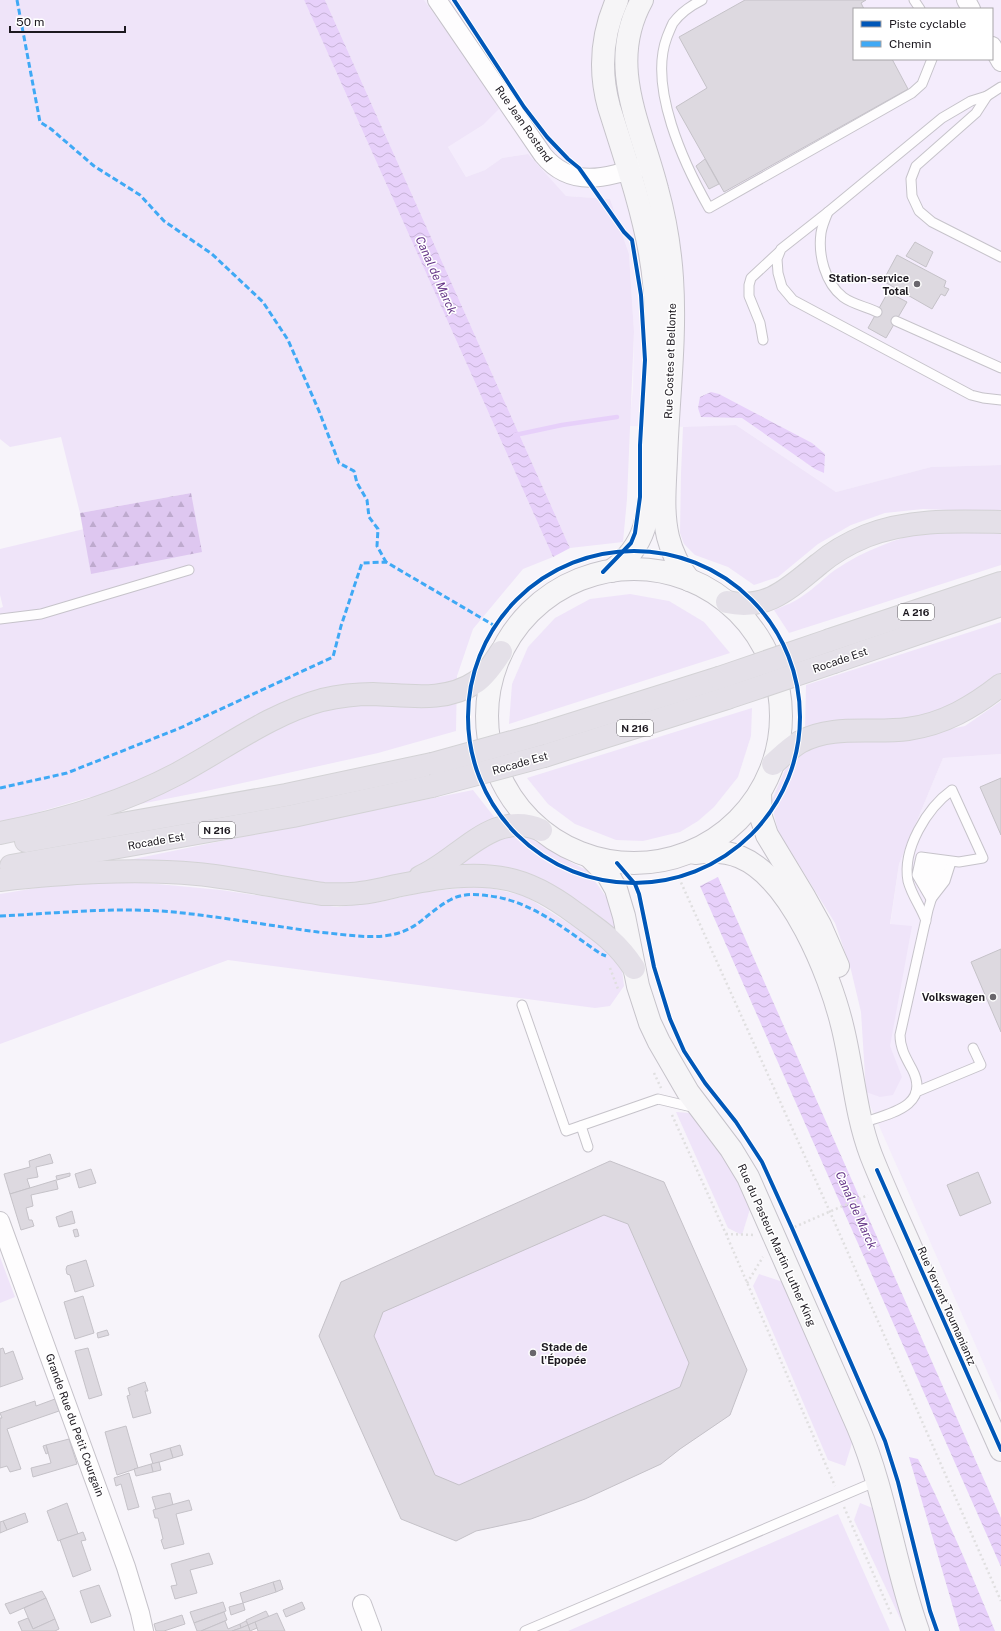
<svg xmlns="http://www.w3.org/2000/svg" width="1001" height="1631" viewBox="0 0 1001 1631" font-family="'Public Sans',sans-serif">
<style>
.built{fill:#f4ecfc;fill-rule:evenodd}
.green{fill:#efe4f9}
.forest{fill:url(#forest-firs)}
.water{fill:url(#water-waves)}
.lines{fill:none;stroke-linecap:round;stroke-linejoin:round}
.stream{stroke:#e7d0fa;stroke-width:4.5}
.building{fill:#ddd9e0;stroke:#c5c2c8;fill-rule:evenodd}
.lane-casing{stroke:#c6c3ca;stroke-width:11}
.street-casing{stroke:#c6c3ca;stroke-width:20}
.secondary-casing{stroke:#c6c3ca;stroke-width:24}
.highway-casing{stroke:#d3d2d5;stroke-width:24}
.path{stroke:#e0dfe0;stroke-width:2.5;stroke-dasharray:2 3;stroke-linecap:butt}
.lane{stroke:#fefdfe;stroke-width:9}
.street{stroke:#fefdfe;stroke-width:18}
.secondary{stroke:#f6f5f7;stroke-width:22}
.highway{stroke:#e4e0e8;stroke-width:22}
.highway-bridge-casing{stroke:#d3d2d5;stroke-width:24;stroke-linecap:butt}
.highway-bridge{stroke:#e4e0e8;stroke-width:22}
.quiet{stroke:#3fa9f5;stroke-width:3;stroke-dasharray:6 3;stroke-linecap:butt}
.cycleway-casing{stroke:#fff;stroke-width:6}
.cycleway{stroke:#0057b8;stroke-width:4}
.poi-dot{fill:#69666c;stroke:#fff;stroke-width:1.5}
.labels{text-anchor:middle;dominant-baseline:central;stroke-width:3;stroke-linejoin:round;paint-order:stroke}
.shield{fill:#fff;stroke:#615e63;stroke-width:1}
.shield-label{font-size:10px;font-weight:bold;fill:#1d1920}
.street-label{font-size:11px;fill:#1d1920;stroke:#fff}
.poi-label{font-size:11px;font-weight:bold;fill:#1d1920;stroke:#fff;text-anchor:end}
.water-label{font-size:12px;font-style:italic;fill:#653587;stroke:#fff}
</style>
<defs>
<pattern id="forest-firs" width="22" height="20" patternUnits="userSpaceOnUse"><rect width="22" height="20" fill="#dec7f0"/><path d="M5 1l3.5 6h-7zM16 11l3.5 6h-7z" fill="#beaace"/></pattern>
<pattern id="water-waves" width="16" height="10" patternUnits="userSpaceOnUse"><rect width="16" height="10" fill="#e7d0fa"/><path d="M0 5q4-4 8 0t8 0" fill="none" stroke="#c6b2d6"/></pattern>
</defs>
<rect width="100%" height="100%" fill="#f7f4fa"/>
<g class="built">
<path d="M424,0H1001V465L931,467L836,492L736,425L692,427L629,426L633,389L634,332L629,254L610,199L566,196L527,154L502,158L485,170L466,177L448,147L483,125L476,72ZM854,9H992V59H854Z"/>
<polygon points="1001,754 1001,1403 866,1096 899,864 943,758"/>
</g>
<g class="green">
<polygon points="0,0 304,0 553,557 523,569 473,629 457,676 456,731 378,753 206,791 115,809 90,797 15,819 0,821 0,608 3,607 0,595 0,549 84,529 91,574 191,493 80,513 61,437 10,447 0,439"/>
<polygon points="325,0 424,0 476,72 499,109 483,125 448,147 466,177 485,170 502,158 528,154 566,196 610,199 629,254 634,332 627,499 623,542 570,548"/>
<polygon points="736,425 836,492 931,467 1001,465 1001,512 923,509 885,513 851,525 818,544 778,577 754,585 728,567 695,555 684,544 680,533 681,473 683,427"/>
<path d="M930,530L1001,533V565L789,633L774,610C784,606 795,602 804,595C815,588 824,578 835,570C864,550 896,539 930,530Z"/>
<polygon points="630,594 669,601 704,622 730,653 509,724 512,684 528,647 555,618 590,599"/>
<polygon points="1001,622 1001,674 946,712 917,721 805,730 806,685"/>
<polygon points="1001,701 1001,754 943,758 899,864 890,924 912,926 890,1046 902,1077 893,1095 880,1097 866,1092 861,1012 851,970 835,923 778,831 771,802 789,761 817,744 910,737 965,726"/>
<polygon points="752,708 751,736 738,777 714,807 698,821 680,832 643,841 616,840 575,824 548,804 527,778"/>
<polygon points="473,790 495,818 426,868 348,890 104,865"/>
<polygon points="504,833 527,836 544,845 572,863 587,870 607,898 611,907 616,931 528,877 452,872 461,860"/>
<polygon points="126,881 221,890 337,907 380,902 424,892 481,886 525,896 581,931 614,957 622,969 624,986 610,1006 595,1008 228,960 0,1044 0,894 42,887"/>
<polygon points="676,1112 690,1113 729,1164 750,1209 742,1235 728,1228"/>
<polygon points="610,1161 664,1182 747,1370 730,1415 680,1449 661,1464 585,1499 531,1519 477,1531 319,1336 341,1282"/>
<polygon points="0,1257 15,1297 0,1303"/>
<polygon points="759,1274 783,1282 853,1440 845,1466 828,1460 753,1286"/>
<polygon points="860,1503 875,1509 906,1631 854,1520"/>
<polygon points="838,1514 890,1631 568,1631"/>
</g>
<polygon class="forest" points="191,493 202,552 91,574 80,513"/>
<g class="water">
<polygon points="304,0 325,0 570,548 553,557"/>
<polygon points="711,392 719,394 812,443 825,454 824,473 815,469 742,418 701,417 698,408 700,397"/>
<polygon points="718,877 1001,1518 1001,1567 700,886"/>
<path d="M909,1457L918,1459C946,1515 971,1573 995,1631H960Z"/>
</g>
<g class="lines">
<polyline class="stream" points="515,435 562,425 617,417"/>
</g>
<g class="building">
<polygon points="745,0 866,0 861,3 864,9 854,9 854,59 892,59 908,89 724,192 676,107 707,88 679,37"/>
<polygon points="705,159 719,184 709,189 696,166"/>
<polygon points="915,242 933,252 926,267 906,256"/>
<polygon points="897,255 946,281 944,287 949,289 945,296 941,294 932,309 883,281"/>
<polygon points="888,292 907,302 886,338 868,328"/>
<polygon points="1001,778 1001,835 980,787"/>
<polygon points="1001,949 1001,1032 971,962"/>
<polygon points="50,1154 53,1163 36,1167 38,1177 27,1179 30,1188 10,1194 4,1174 30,1167 29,1161"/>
<path d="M610,1161L664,1182L747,1370L730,1415L680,1449L661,1464L585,1499L531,1519L476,1531L456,1541L401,1519L319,1336L341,1282ZM604,1215L628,1224L689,1363L680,1387L459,1485L435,1475L374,1336L383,1312Z"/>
<polygon points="91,1169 96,1183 79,1188 75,1174"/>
<polygon points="978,1172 991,1203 960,1216 947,1185"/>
<polygon points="70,1173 70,1176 57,1180 56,1176"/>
<polygon points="56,1180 58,1189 31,1195 33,1206 26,1208 29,1220 32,1220 34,1226 21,1230 10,1194"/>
<polygon points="72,1211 75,1223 59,1227 56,1217"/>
<polygon points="77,1229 79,1236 75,1237 73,1230"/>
<polygon points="86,1260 94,1286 75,1292 70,1275 67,1274 66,1269 67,1266"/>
<polygon points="83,1296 94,1333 75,1339 64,1302"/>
<polygon points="107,1330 109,1335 98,1338 97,1333"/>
<polygon points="3,1348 5,1354 13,1351 23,1379 0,1387 0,1349"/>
<polygon points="88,1348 102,1395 89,1399 75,1351"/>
<polygon points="145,1382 148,1391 145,1391 151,1413 133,1418 127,1396 130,1395 128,1388"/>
<polygon points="55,1399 59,1411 7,1429 21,1469 10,1472 7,1466 0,1468 0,1418 2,1418 0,1413 35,1401 36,1406"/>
<polygon points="126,1426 138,1468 117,1475 105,1432"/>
<polygon points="69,1439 77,1464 33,1477 31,1468 51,1463 46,1445"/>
<polygon points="46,1445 48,1453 46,1454 43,1446"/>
<polygon points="180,1445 183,1455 173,1458 170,1448"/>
<polygon points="170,1448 173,1458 153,1464 150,1454"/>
<polygon points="159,1462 161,1470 153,1472 151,1464"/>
<polygon points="151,1464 153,1472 136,1476 134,1469"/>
<polygon points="129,1473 139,1507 128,1510 121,1484 116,1486 114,1478"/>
<polygon points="170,1493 173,1505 156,1510 152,1497"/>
<polygon points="189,1500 192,1510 176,1514 184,1544 164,1549 161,1540 163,1539 158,1518 155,1518 153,1510"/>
<polygon points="67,1503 78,1534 58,1541 47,1511"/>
<polygon points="25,1513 28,1522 7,1530 3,1521"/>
<polygon points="3,1521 7,1530 0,1533 0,1522"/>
<polygon points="83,1532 86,1540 81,1541 91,1570 73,1577 60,1540"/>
<polygon points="209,1553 213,1564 190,1570 197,1593 175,1599 171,1586 177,1585 171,1564"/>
<polygon points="280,1580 283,1589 276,1592 273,1582"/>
<polygon points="273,1582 276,1592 243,1603 240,1593"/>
<polygon points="99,1585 111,1616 91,1623 80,1591"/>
<polygon points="42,1591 46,1598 10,1614 5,1604"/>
<polygon points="46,1598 55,1619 33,1629 24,1608"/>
<polygon points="223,1602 226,1611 194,1623 190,1612"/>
<polygon points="302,1602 305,1609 286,1617 283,1610"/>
<polygon points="243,1603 245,1610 231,1615 229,1607"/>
<polygon points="266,1611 269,1617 248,1625 246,1620"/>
<polygon points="224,1612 227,1620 201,1631 197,1631 194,1623"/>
<polygon points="277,1613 285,1631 258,1631 255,1622"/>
<polygon points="182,1615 185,1624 164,1631 156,1631 154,1624"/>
<polygon points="28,1618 33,1629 55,1619 59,1629 55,1631 22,1631 18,1622"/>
<polygon points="225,1621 228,1629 240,1624 241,1628 232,1631 201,1631"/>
<polygon points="246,1621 248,1625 241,1628 240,1624"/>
<polygon points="255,1622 257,1628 250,1631 248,1625"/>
<polygon points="248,1625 250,1631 232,1631 241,1628"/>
</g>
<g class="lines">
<g class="lane-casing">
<g id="lane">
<path d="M702,0C690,6 681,12 673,23C671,27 669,32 667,37C648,87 684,164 709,208L912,93L922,84L932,59"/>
<polyline points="914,0 920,9"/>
<polyline points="987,96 976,113 916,166 911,179 912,196 919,211 932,222 1001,257"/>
<polyline points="828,212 781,249 777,259 778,273 782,287 793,300 971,395 983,398 1001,400"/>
<path d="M877,312C867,307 852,304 843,297C825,283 818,255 821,233C822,226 825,219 828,212L942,118L971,101L987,96L1001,87"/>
<polyline points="896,321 1001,368"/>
<polyline points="763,340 760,323 749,296 749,285 751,278 779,252"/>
<polyline points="0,619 41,614 189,570"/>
<polyline points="927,885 924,876 928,859"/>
<polyline points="931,890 931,878 936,860"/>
<path d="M926,921C921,907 912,896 908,881C902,849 927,808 952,790L983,858L959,862L921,857L917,875L931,899L945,881L951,862"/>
<polyline points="522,1005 566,1131 658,1099 696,1108"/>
<polyline points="916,1092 981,1065 973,1048"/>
<path d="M862,1123C887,1114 932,1107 912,1069C906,1058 900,1048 900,1035L928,910L943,861"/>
<polyline points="581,1126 588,1147"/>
<polyline points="525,1631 877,1481"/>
</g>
</g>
<g class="street-casing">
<g id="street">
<path d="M437,0L543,155C571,189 606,178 642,166"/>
<polyline points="966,0 971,9"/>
<polyline points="992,46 1001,62"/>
<polyline points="0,1221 126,1567 140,1613 144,1631"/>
<polyline points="362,1604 372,1631"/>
</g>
</g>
<g class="secondary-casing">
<g id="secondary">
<path d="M642,0C606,65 641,125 657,189C665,218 670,248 672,278C676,339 668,399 666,459C665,485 662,512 668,537C672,553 679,567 689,580"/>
<circle cx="634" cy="716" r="147"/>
<path d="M611,571C627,560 638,546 644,528C651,504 651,464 652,437C655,376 661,314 650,253C641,203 624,155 609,107C599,71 602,34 617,0"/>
<polyline points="760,793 761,817 767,835 805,898 820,925 838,966"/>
<path d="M695,853C710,851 726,851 740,857C791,878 830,975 842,1025C853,1068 855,1113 871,1155C886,1193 903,1229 919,1266C946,1327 974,1388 1001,1450"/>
<path d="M590,857L608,875L616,889L624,916L638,986L650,1023L659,1042L688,1092L731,1149L748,1177L858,1427C886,1493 894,1564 918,1631"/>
</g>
</g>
<g class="highway-casing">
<g id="highway">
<path d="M727,602C768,611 790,587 819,564C833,552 849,543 866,536C910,519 955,521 1001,522"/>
<polyline points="830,640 1001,583"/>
<polyline points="834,662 1001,605"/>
<polyline points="541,734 719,678"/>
<polyline points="544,756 727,698"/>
<path d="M773,764C782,756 790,748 800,742C833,724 872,734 908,729C944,724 973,707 1001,685"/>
<path d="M0,833C61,821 122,803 177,774C224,749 270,714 322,700C339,696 356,694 373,694C407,695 445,703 476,682C486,675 494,663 501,652"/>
<polyline points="26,841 286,795 432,764"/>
<polyline points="11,866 293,816 432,786"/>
<path d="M420,877C460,860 492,809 541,830"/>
<path d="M0,880C65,873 131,868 197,874C239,878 281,888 323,894C335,894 348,895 360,893C372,892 384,889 396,886C431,879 471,871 507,879C532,884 555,898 575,913C600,931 617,942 634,968"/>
</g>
</g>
<g class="path">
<circle cx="634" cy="717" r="166"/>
<polyline points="679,878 830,1212 1001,1601"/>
<polyline points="610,968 618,989"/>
<polyline points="654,1073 661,1088"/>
<polyline points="672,1115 726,1234 835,1486"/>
<polyline points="790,1229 868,1195"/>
<polyline points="726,1234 755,1235"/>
<polyline points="747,1283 763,1257"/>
<polyline points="844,1507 892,1616"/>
</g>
<use href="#lane" class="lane"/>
<use href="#street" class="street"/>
<use href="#secondary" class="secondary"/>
<use href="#highway" class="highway"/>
<g class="highway-bridge-casing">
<g id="highway-bridge">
<polyline points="719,678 830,640"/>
<polyline points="727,698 834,662"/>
<polyline points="432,764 541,734"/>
<polyline points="432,786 544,756"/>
</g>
</g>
<use href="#highway-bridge" class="highway-bridge"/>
<g class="quiet">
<polyline points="17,0 40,122 51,129 94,166 140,195 164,221 212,254 263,302 288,340 319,411 339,463 354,471 357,483 367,500 369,517 378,529 377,546 386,562"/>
<polyline points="0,788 67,773 180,728 333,657 341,626 362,563 386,562 495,626"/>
<path d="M0,916C61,913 123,906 183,913C228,918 273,926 318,932C340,934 363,938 384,936C418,932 424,914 450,900C462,893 477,894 490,896C532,901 567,931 601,954L606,956"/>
</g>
<g class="cycleway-casing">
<g id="cycleway">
<polyline points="454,0 524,107 547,137 568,159 579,168 624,232 632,240 641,295 645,360 640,445 640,497 635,533 631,543 603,572"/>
<circle cx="634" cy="717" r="166"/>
<polyline points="617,863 635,884 639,894 654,967 670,1019 684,1051 705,1083 736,1122 762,1162 792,1228 885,1441 898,1482 930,1611 937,1631"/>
<polyline points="877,1170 1001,1450"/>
</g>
</g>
<use href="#cycleway" class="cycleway"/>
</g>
<g class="poi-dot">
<circle cx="917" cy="284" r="4"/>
<circle cx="993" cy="997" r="4"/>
<circle cx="533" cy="1353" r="4"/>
</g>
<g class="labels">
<g class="shield">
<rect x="898" y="604" width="36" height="16" rx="3"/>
<rect x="617" y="720" width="36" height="16" rx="3"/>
<rect x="199" y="822" width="36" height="16" rx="3"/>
</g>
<g class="shield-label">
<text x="916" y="612">A 216</text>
<text x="635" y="728">N 216</text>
<text x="217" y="830">N 216</text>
</g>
<g class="street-label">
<text transform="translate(524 124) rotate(55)">Rue Jean Rostand</text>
<text transform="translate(670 361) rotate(-88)">Rue Costes et Bellonte</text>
<text transform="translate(840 660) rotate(-19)">Rocade Est</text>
<text transform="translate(520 763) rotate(-16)">Rocade Est</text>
<text transform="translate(156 841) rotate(-10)">Rocade Est</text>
<text transform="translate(777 1245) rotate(66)">Rue du Pasteur Martin Luther King</text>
<text transform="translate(947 1306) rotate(66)">Rue Yervant Toumaniantz</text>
<text transform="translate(75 1425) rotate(70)">Grande Rue du Petit Courgain</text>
</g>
<g class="poi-label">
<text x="909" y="278">Station-service<tspan x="909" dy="13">Total</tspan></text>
<text x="985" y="997">Volkswagen</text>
<text x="541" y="1347" text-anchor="start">Stade de<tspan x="541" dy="13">l'Épopée</tspan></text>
</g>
<g class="water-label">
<text transform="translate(436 275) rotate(66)">Canal de Marck</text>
<text transform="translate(856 1210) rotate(66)">Canal de Marck</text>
</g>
</g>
<rect x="853" y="8" width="140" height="52" fill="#ffffff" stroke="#a5a3a6"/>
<rect x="861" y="21" width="20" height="6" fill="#0057b8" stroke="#a5a3a6"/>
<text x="889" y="28" font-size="12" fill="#1d1920">Piste cyclable</text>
<rect x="861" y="41" width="20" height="6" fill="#3fa9f5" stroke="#a5a3a6"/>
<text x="889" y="48" font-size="12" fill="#1d1920">Chemin</text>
<path d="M10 26v6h115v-6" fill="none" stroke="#1d1920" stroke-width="2"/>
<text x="16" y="26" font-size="12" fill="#1d1920" stroke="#ffffff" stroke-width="3" paint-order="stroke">50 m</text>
</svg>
